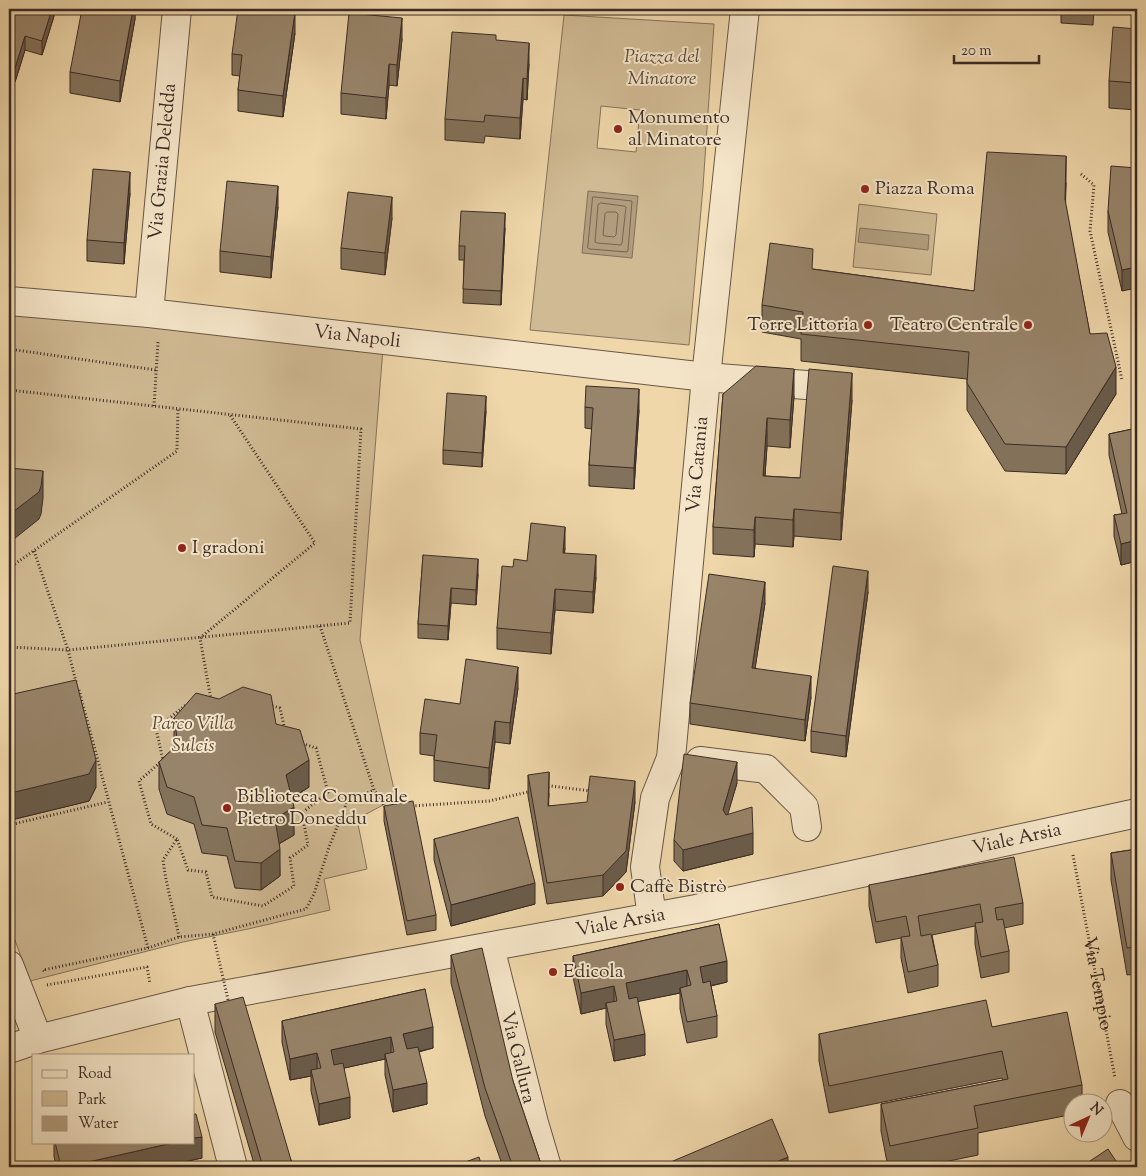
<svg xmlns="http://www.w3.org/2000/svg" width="1146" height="1176" viewBox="0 0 1146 1176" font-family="'Sorts Mill Goudy',serif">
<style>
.green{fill:#d0ba93;stroke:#85725c;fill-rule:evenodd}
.water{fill:#b19d7d;stroke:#816f5a}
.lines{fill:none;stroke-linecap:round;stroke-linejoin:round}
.shore{stroke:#766451;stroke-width:1}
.minor-casing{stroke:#675646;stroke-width:30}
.path{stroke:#3a2b25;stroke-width:3;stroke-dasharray:1 2.5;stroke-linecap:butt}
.minor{stroke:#f5e5c8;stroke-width:28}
.path-bridge{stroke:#3a2b25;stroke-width:3;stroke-dasharray:1 2.5;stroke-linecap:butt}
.wall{fill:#83725b;stroke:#3a2b25}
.shaded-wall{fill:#6a5c4a;stroke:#3a2b25}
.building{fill:#98846a;stroke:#3a2b25}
.poi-dot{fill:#8f2418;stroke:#f5e5c8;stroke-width:2}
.labels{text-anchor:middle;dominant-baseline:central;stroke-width:4;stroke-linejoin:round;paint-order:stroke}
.park-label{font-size:19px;font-style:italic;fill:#58483b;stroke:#f5e5c8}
.poi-label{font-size:19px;fill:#3a2b25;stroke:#f5e5c8;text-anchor:start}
.street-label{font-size:19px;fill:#3a2b25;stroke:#f5e5c8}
</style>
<rect width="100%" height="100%" fill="#efd7aa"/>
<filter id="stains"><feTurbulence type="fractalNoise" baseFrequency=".004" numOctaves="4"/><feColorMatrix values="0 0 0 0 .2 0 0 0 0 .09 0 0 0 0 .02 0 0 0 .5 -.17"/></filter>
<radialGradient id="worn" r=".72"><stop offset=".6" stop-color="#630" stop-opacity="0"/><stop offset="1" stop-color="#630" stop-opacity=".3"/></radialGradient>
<g class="green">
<path d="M564,15L714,24L703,187L689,345L530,330ZM601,106L640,110L636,152L597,148Z"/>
<polygon points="859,204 937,214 931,275 853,267"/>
<polygon points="9,309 383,348 360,640 396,798 357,819 367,869 324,879 330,910 248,929 183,942 30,981 9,924"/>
</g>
<g class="water">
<polygon points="588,191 638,196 632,258 582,253"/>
<polygon points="860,228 929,235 928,250 858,242"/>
</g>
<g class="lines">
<g class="shore">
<polygon points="593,197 595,197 632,201 628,250 627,252 590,249 588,248"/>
<polygon points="601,203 624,206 626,207 622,243 621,245 597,243 595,242 598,205"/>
<polygon points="607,212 616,212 618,214 616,235 614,237 605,236 603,235 605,214"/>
</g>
<g class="minor-casing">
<g id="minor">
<path id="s2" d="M9,301L149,313L706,377L806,385"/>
<path id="s3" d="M149,313L177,9"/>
<polyline points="700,761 766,769 804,807 807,827"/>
<path id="s4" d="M652,917L645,867L655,798L671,758L706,377L745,9"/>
<path id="s5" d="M490,947L534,1123L547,1167"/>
<polyline points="9,965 38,1039"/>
<polyline points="190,1001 233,1167"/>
<path id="s6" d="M9,1049L38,1039L190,1001L696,909L1137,813"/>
<polyline points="1120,1104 1137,1137"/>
</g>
</g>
<g class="path">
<polyline points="1081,174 1094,185 1090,231 1122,380"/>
<polyline points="9,349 156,370"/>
<polyline points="9,390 361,429 350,623 68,650 9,647"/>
<polyline points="154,406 158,342"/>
<polyline points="34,551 68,650 76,682"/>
<polyline points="9,568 177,451 178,409"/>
<polyline points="320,626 374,790 386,808"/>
<polyline points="79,690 148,948"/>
<polyline points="211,700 200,638 315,543 230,415"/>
<polyline points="269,705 280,708 285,730"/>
<polyline points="545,788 551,786 591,791"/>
<polyline points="412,806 489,801 532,791"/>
<polyline points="9,825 108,802"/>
<polyline points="177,839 151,824 139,781 163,760 156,729 187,704"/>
<path id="s1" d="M1073,855L1115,1078"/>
<path d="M179,937C174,911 166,886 163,860L177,839L188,870L206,872L212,897L263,906L294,886L290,858L308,845L302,813L328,792L316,748L301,743"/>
<polyline points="44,971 43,970 148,948 179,937 213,934 283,915 306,909 314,894 329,847 347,802 374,790"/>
<polyline points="47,985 147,967 150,984"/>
</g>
<use href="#minor" class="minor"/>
<polyline class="path-bridge" points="213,934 229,1004"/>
</g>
<g class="wall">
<polygon points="9,9 26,14 54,9 54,16 42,55 25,50 15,82 9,80"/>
<polygon points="135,9 135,19 120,102 70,93 70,72"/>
<polygon points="1061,9 1094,9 1093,25 1061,23"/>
<polygon points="1137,29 1137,110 1109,108 1109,81"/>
<polygon points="295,33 283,117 238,111 238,90 240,76 232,75 232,54"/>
<polygon points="402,39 397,86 389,85 386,119 341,114 341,93"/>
<polygon points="496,40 529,64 527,100 523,99 520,139 485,136 484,143 445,140 445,119"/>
<polygon points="1137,168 1137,215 1122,291 1108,232 1108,211"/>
<polygon points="1066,183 1065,203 1090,334 1116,394 1066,474 1005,471 967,410 967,379 801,361 801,339 762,332 762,305 813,269 974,291"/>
<polygon points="130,193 124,264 87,261 87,240"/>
<polygon points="278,207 271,278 220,272 220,251"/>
<polygon points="392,218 385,275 341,269 341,248"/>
<polygon points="505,228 501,305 463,303 464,260 459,260 459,246"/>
<polygon points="723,394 794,396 790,448 767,446 765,476 800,478 852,400 841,540 794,536 793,547 755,544 754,557 713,554 713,527"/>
<polygon points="585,407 639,410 634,489 589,486 589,465 592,429 585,428"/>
<polygon points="486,411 482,467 443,464 443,450"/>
<polygon points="1137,428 1137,561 1121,565 1114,536 1114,515 1122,514 1109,455 1109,434"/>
<polygon points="565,548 564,553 596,577 593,613 555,610 551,654 497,649 497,628 513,567 527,561"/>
<polygon points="423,555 478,574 476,605 451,603 448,640 418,638 418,624"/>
<polygon points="868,592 846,757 811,752 811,731"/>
<polygon points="765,603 755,668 811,697 805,741 690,724 690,703"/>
<polygon points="518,688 510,744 495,742 489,789 434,781 434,756 420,754 420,733 460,704"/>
<polygon points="9,695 96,787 89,801 11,820 9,813"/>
<polygon points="174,718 276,724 309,787 292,798 294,835 279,844 280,876 261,890 235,888 227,856 202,853 194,824 167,814 159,789 159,762 174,748"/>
<polygon points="528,775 549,793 548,806 635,802 626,872 603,896 547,904 528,796"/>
<polygon points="737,783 727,815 753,854 683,871 674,861 674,840"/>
<polygon points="384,806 436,915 436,930 407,935 384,821"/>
<polygon points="434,839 535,904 451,926 434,860"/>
<polygon points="1137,849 1137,974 1127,975 1111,880 1111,853"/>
<polygon points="869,885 1023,903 1023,924 1004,928 1009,951 1009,972 981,978 975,944 975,926 932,935 938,965 938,986 908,993 901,958 901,938 876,943 869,906"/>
<polygon points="719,924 727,982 711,986 717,1016 717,1037 687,1043 680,1009 680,993 638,1001 645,1055 614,1061 606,1024 606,1008 581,1014 573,977 573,956"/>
<polygon points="451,955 513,1081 542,1167 503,1167 485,1116 451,983"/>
<polygon points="425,989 433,1048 419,1052 427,1104 393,1112 385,1075 385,1059 344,1068 350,1118 319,1125 311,1091 311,1076 290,1080 282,1042 282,1021"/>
<polygon points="215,1004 291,1160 294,1167 255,1167 215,1032"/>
<polygon points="992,1027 1082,1085 1082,1104 1074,1104 1074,1114 978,1133 978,1155 920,1167 888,1167 881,1131 881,1104 1003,1080 1002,1078 829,1113 819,1061 819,1034"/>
<polygon points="54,1142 194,1142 202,1158 160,1167 56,1167 54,1156"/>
</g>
<g class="shaded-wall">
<polygon points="52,9 54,9 54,16 42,55 42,41"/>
<polygon points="133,9 135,9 135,19 120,102 120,81"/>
<polygon points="295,12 295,33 283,117 283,96"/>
<polygon points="402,18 402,39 397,86 397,65"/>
<polygon points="25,36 25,50 15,82 15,68"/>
<polygon points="529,43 529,64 527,100 527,79"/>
<polygon points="389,64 389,85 386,119 386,98"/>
<polygon points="523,78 523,99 520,139 520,118"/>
<polygon points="1066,156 1066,183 1065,227 1065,199"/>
<polygon points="130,172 130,193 124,264 124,243"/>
<polygon points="278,186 278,207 271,278 271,257"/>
<polygon points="392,197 392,218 385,275 385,253"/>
<polygon points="505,213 505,228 501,305 501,291"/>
<polygon points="1137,267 1137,288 1122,291 1122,270"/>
<polygon points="1116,367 1116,394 1066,474 1066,447"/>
<polygon points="794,369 794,396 790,448 790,420"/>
<polygon points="852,373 852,400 841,540 841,513"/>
<polygon points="639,389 639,410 634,489 634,468"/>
<polygon points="486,396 486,411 482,467 482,453"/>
<polygon points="767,418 767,446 763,503 763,476"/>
<polygon points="43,471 43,498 41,514 39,519 9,543 9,515"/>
<polygon points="794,509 794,536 793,547 793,520"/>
<polygon points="755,517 755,544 754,557 754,530"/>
<polygon points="565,527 565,548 563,574 563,553"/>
<polygon points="1137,540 1137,561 1121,565 1121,544"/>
<polygon points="596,555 596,577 593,613 593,592"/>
<polygon points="478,559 478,574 476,605 476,590"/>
<polygon points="868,571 868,592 846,757 846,736"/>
<polygon points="765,582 765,603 752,689 752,668"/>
<polygon points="451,588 451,603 448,640 448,626"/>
<polygon points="555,589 555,610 551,654 551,633"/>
<polygon points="518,667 518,688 510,744 510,723"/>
<polygon points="811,676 811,697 805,741 805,720"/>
<polygon points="495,721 495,742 489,789 489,768"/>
<polygon points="96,760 96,787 89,801 11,820 11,793"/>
<polygon points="309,760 309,787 286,802 286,775"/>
<polygon points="737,762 737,783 723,831 723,810"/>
<polygon points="549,772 549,793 548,827 548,806"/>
<polygon points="635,781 635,802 626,872 603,896 603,875"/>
<polygon points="294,807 294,835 275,846 275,819"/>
<polygon points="753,833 753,854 683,871 683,850"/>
<polygon points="280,849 280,876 261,890 261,863"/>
<polygon points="535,883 535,904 451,926 451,905"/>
<polygon points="727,961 727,982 700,988 700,967"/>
<polygon points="687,970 687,991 680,988 680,993 626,1004 626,983"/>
<polygon points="614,986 614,1007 606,1003 606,1008 581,1014 581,993"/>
<polygon points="433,1027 433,1048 403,1055 403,1034"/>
<polygon points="645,1034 645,1055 614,1061 614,1040"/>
<polygon points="391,1037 391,1058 385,1054 385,1059 331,1071 331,1050"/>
<polygon points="317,1053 317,1074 311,1070 311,1076 290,1080 290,1059"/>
<polygon points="427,1083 427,1104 393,1112 393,1090"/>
<polygon points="350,1097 350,1118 319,1125 319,1104"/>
<polygon points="202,1137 202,1158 160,1167 66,1167 177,1142 194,1142 194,1138"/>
<polygon points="788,1157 788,1167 764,1167"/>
</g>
<g class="building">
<polygon points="9,9 26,14 27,9 52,9 42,41 25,36 15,68 9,66"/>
<polygon points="82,9 133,9 120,81 70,72"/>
<polygon points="238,9 273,9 295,12 283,96 238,90 242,55 232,54"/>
<polygon points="1066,9 1093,9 1093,11"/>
<polygon points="349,13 402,18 397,65 389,64 386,98 341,93"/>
<polygon points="1113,27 1137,29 1137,83 1109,81"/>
<polygon points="452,32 496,35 496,40 529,43 527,79 523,78 520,118 485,115 484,122 445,119"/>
<polygon points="987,152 1066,156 1065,199 1090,334 1107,333 1116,367 1066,447 1005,444 967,383 969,352 801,334 803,312 762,305 770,243 813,249 812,269 974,291"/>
<polygon points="1111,166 1137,168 1137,194 1136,194 1135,206 1137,216 1137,267 1122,270 1108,211"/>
<polygon points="93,169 130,172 124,243 87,240"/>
<polygon points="227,181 278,186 271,257 220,251"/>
<polygon points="348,192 392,197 385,253 341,248"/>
<polygon points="461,211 505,213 501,291 463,289 465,246 459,246"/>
<polygon points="756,366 794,369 790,420 767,418 763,476 800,478 809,369 852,373 841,513 794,509 793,520 755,517 754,530 713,527 723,394"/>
<polygon points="586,386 639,389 634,468 589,465 593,408 585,407"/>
<polygon points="447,393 486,396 482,453 443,450"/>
<polygon points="1137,428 1137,540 1121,544 1114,515 1127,513 1109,434"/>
<polygon points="9,468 43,471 41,486 39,492 9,515"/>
<polygon points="531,523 565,527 563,553 596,555 593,592 555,589 551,633 497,628 502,566 513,567 514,559 527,561"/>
<polygon points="423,555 478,559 476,590 451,588 448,626 418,624"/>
<polygon points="833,566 868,571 846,736 811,731"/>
<polygon points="709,574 765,582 752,668 811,676 805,720 690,703"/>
<polygon points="466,659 518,667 510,723 495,721 489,768 434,760 437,735 420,733 425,699 460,704"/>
<polygon points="76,680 96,760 89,774 11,793 9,786 9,695"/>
<polygon points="243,687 271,695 276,724 300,730 309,760 286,775 294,807 275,819 280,849 261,863 235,861 227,828 202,825 194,797 167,787 159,762 178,744 174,718 196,693 219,699"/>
<polygon points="684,754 737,762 723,810 726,815 752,807 753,833 683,850 674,840"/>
<polygon points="549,772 548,806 587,802 590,776 635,781 626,851 603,875 547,883 528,775"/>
<polygon points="413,801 436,915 407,921 384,806"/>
<polygon points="518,817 535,883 451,905 434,839"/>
<polygon points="1137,849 1137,947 1127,948 1111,853"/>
<polygon points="1014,857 1023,903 995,908 997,920 1003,919 1009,951 981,957 975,923 983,922 980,904 918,916 921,936 931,934 938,965 908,972 901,937 910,936 906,916 876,922 869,885"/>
<polygon points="719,924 727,961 700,967 703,983 710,981 717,1016 687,1022 680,988 691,985 687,970 626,983 629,999 637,997 645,1034 614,1040 606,1003 617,1001 614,986 581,993 573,956"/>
<polygon points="482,948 513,1081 542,1167 513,1167 485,1088 451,955"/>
<polygon points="425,989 433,1027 403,1034 407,1049 418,1047 427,1083 393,1090 385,1054 394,1052 391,1037 331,1050 334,1065 343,1063 350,1097 319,1104 311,1070 321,1068 317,1053 290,1059 282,1021"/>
<polygon points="243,997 291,1160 294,1167 263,1167 215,1004"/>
<polygon points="986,1000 992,1027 1067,1012 1082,1085 974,1106 978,1128 890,1146 881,1104 1008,1079 1002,1051 829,1086 819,1034"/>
<polygon points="194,1114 196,1114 202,1137 194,1138"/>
<polygon points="772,1119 788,1157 764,1167 659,1167"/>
<polygon points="55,1142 177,1142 66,1167 61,1167"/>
<polygon points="1108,1149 1120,1167 1081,1167"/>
<polygon points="479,1157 482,1167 452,1167"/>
</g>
<g class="poi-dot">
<circle cx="618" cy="129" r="5"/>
<circle cx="865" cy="189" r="5"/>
<circle cx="868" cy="325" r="5"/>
<circle cx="1028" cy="325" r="5"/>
<circle cx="182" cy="548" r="5"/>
<circle cx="227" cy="808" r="5"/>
<circle cx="620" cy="887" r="5"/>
<circle cx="553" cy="972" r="5"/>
</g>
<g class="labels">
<g class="park-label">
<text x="662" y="57">Piazza del<tspan x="662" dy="22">Minatore</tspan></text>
<text x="193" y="724">Parco Villa<tspan x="193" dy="22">Sulcis</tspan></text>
</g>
<g class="poi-label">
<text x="628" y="118">Monumento<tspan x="628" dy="22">al Minatore</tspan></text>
<text x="875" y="189">Piazza Roma</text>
<text x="858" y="325" text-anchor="end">Torre Littoria</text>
<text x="1018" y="325" text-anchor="end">Teatro Centrale</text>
<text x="192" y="548">I gradoni</text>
<text x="237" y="797">Biblioteca Comunale<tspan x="237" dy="22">Pietro Doneddu</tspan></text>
<text x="630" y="887">Caffè Bistrò</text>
<text x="563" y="972">Edicola</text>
</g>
<g class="street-label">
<text stroke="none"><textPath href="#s3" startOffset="152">Via Grazia Deledda</textPath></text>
<text stroke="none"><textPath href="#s2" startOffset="350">Via Napoli</textPath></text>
<text stroke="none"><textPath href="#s4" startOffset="458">Via Catania</textPath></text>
<text stroke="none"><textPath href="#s6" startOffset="1030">Viale Arsia</textPath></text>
<text stroke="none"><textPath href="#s6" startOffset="625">Viale Arsia</textPath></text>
<text stroke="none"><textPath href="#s1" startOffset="131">Via Tempio</textPath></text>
<text stroke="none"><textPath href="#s5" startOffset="114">Via Gallura</textPath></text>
</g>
</g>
<rect width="1146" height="1176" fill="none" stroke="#efd7aa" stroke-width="30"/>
<rect x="10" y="10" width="1126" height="1156" fill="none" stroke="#3a2b25" stroke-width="2.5"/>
<rect x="15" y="15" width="1116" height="1146" fill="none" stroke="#3a2b25"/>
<rect x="32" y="1054" width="162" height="90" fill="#f5e5c8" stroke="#aa9b87"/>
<rect x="42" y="1070" width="25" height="8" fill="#f5e5c8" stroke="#aa9b87"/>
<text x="78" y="1078" font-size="15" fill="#3a2b25">Road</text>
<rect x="42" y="1091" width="25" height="15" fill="#d0ba93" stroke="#aa9b87"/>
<text x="78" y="1104" font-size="15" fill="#3a2b25">Park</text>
<rect x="42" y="1116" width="25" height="15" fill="#b19d7d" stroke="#aa9b87"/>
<text x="78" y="1128" font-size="15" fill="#3a2b25">Water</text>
<g transform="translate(1088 1118) rotate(44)"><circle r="24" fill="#f5e5c8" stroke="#aa9b87"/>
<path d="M0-4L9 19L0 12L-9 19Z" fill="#8f2418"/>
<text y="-8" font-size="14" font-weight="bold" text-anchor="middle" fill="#3a2b25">N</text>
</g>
<path d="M954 55v8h85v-8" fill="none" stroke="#3a2b25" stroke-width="2.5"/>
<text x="961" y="55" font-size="15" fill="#3a2b25" stroke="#f5e5c8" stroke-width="4" paint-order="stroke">20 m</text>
<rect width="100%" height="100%" filter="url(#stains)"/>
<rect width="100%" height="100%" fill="url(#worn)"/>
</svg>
